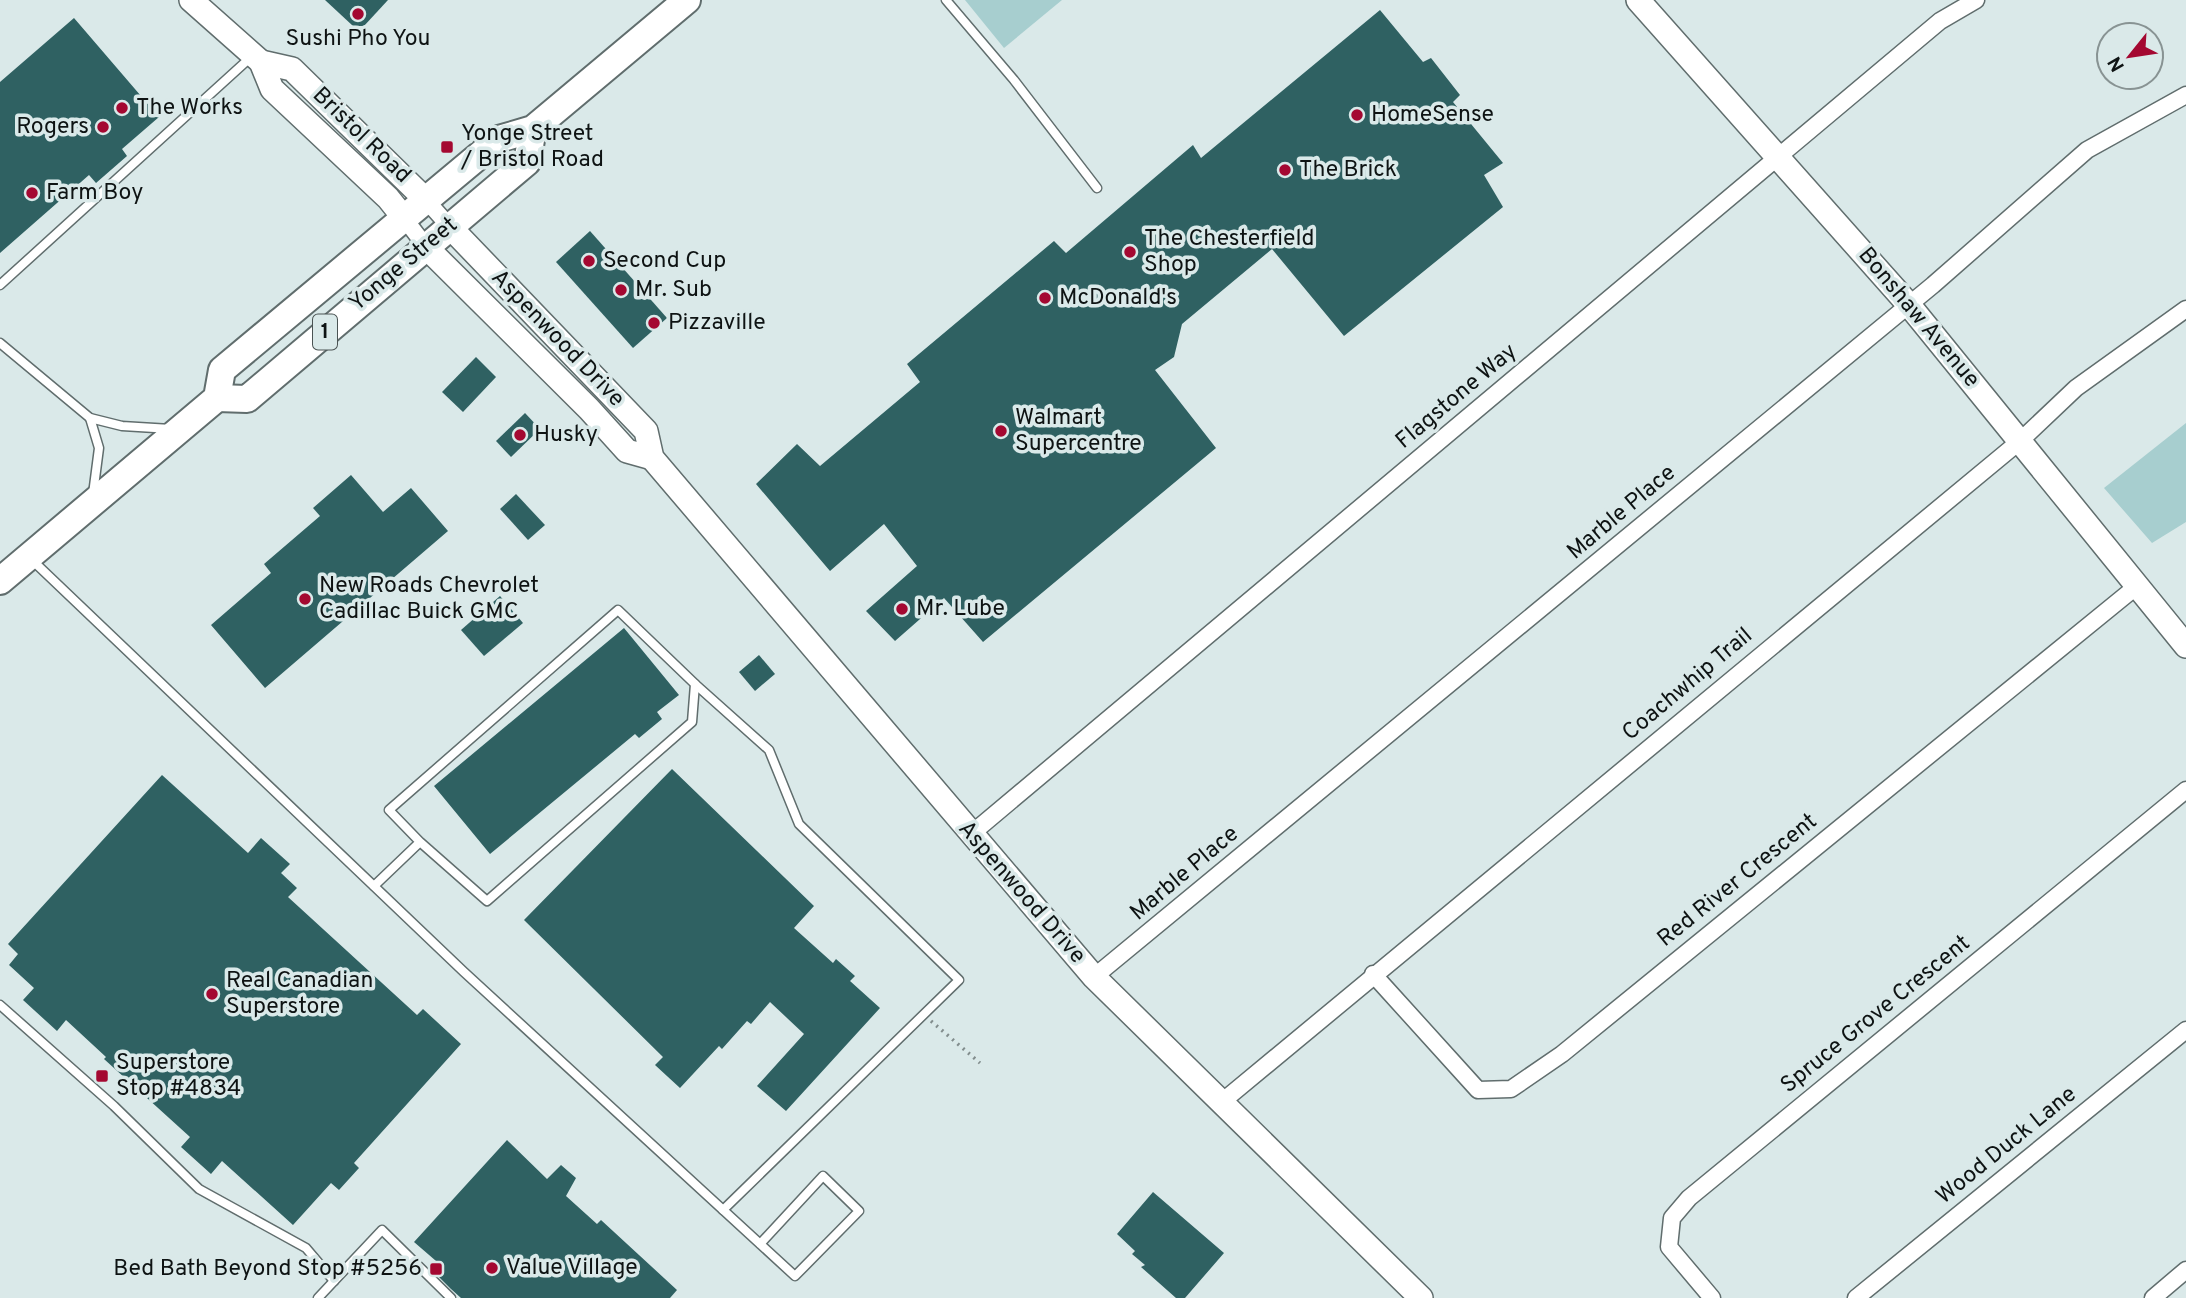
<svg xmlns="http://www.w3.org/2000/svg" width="2186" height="1298" viewBox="0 0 2186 1298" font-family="Overpass,sans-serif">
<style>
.green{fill:#a7cecf}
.building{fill:#2f6162}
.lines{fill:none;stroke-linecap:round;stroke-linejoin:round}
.lane-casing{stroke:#606d6d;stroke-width:11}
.street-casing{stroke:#606d6d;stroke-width:19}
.secondary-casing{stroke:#606d6d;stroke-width:26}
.primary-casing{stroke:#606d6d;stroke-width:30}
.path{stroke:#828d8d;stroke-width:3.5;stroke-dasharray:2 5;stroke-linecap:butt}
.lane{stroke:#fff;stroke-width:8}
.street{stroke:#fff;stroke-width:16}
.secondary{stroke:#fff;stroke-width:23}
.primary{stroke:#fff;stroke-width:26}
.poi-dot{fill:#a40831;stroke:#dae9e9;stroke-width:2.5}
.labels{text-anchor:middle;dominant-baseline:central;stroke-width:7;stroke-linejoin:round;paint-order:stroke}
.shield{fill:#dae9e9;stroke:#4b5353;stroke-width:2}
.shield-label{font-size:21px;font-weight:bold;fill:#0e1313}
.poi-label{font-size:23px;fill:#0e1313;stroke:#dae9e9;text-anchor:start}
.street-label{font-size:23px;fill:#0e1313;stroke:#dae9e9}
</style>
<rect width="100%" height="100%" fill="#dae9e9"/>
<g class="green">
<polygon points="965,0 1062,0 1004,48"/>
<polygon points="2186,423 2186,522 2152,543 2104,488"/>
</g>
<g class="building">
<polygon points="325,0 388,0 364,26 353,26"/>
<polygon points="1380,10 1423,62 1431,58 1460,95 1453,102 1503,163 1484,175 1503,207 1344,336 1272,249 1182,324 1174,357 1155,370 1216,448 983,642 944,598 895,641 866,611 917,566 884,524 830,571 756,484 797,444 820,466 920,382 907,364 1054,241 1066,253 1193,145 1201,158"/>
<polygon points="74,18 159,117 122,149 127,156 96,183 89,175 0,253 0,82"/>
<polygon points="590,231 667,318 633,348 556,262"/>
<polygon points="476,357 496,377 463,412 442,392"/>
<polygon points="525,413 540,429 511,457 496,441"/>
<polygon points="351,475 383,512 411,488 448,531 265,688 211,625 271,573 264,564 320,516 313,508"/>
<polygon points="516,494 545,525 528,540 500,509"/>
<polygon points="500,596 523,623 484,656 461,630"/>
<polygon points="624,628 679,695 657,712 662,719 639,738 635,734 490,854 434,786"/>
<polygon points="759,655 775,674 755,691 739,672"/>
<polygon points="672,769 814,906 794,928 833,963 836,959 855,976 850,981 880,1008 786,1111 757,1086 804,1034 770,1002 751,1024 747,1021 722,1049 719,1046 680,1088 655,1065 663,1057 524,920"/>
<polygon points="162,775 248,853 261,838 290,864 281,873 297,888 288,897 417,1015 423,1009 461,1044 354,1163 359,1168 339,1190 331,1183 293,1225 222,1161 211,1174 181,1147 190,1137 104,1059 106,1057 66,1020 57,1031 23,1000 34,988 9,965 18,954 8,944"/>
<polygon points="507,1140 547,1179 561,1165 576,1178 566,1196 597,1224 601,1220 677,1290 670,1298 461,1298 451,1289 437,1275 443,1267 414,1242"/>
<polygon points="1153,1192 1224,1253 1185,1298 1176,1298 1141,1267 1145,1265 1132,1254 1135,1251 1117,1234"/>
</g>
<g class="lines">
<g class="lane-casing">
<g id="lane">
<polyline points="946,0 1014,80 1097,188"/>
<polyline points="0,285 251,57"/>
<polyline points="0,343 90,418 122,426 171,429"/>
<polyline points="90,418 99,448 93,494"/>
<polyline points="32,560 464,972 795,1276 859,1211 823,1176 760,1244"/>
<polyline points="695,684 769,750 799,824 959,980 723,1210"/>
<polyline points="374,886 420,842 487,901 692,722 695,684 618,610 389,810 420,842"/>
<polyline points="0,1005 114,1106 199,1189 306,1248 334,1281"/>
<polyline points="318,1298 382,1230 451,1298"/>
</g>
</g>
<g class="street-casing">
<g id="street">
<polyline points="426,200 450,227"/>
<polyline points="404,218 427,248"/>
<polyline points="970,835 1940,21 1976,0"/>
<polyline points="1373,974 1478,1090 1511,1089 1562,1054 2137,586"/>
<polyline points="1094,977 1933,285 2087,150 2186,95"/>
<polyline points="1223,1101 2020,441 2076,388 2186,309"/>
<polyline points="1712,1298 1669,1247 1672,1218 1689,1198 2186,790"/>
<polyline points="1856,1298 2186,1030"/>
<polyline points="2153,1298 2186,1270"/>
</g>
</g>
<g class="secondary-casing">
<g id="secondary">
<polyline points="191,0 261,62 272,89 388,198 404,218"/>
<polyline points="1638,0 1909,305 2186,646"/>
<polyline points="261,62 292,69 426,200"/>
<polyline points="450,227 646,431 652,458 1094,977 1421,1298"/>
<polyline points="427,248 589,409 627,451 652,458"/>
</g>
</g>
<g class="primary-casing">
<g id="primary">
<polyline points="217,398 247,399 527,162 533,129"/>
<polyline points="0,581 217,398 222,370 499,139 533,129 687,0"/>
</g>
</g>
<polyline class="path" points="931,1021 980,1063"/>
<use href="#lane" class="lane"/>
<use href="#street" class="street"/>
<use href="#secondary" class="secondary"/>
<use href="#primary" class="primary"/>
</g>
<g class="poi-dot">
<circle cx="358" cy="14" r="7"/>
<circle cx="122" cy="108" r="7"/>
<circle cx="1357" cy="115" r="7"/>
<circle cx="103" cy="127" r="7"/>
<rect x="440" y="140" width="14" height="14" rx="3.5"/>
<circle cx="1285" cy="170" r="7"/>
<circle cx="32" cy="193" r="7"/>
<circle cx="1130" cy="252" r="7"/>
<circle cx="589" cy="261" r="7"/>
<circle cx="621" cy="290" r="7"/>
<circle cx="1045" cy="298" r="7"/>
<circle cx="654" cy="323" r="7"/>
<circle cx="1001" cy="431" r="7"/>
<circle cx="520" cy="435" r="7"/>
<circle cx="305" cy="599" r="7"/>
<circle cx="902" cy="609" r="7"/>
<circle cx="212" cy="994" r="7"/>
<rect x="95" y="1069" width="14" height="14" rx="3.5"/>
<circle cx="492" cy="1268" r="7"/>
<rect x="429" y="1262" width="14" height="14" rx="3.5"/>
</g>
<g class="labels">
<rect class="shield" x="313" y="314.5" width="24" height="35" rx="5"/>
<g class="shield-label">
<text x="325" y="332">1</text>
</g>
<g class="poi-label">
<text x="358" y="39" text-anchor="middle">Sushi Pho You</text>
<text x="136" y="108">The Works</text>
<text x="1371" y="115">HomeSense</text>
<text x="89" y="127" text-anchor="end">Rogers</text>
<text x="461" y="134">Yonge Street<tspan x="461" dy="26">/ Bristol Road</tspan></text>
<text x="1299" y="170">The Brick</text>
<text x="46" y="193">Farm Boy</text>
<text x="1144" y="239">The Chesterfield<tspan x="1144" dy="26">Shop</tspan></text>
<text x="603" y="261">Second Cup</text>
<text x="635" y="290">Mr. Sub</text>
<text x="1059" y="298">McDonald's</text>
<text x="668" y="323">Pizzaville</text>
<text x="1015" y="418">Walmart<tspan x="1015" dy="26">Supercentre</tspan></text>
<text x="534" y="435">Husky</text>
<text x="319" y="586">New Roads Chevrolet<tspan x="319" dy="26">Cadillac Buick GMC</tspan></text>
<text x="916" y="609">Mr. Lube</text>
<text x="226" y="981">Real Canadian<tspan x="226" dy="26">Superstore</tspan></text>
<text x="116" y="1063">Superstore<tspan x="116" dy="26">Stop #4834</tspan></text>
<text x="506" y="1268">Value Village</text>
<text x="422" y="1269" text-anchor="end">Bed Bath Beyond Stop #5256</text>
</g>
<g class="street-label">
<text transform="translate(361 136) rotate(44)">Bristol Road</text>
<text transform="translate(404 265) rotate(-40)">Yonge Street</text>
<text transform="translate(1918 318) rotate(50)">Bonshaw Avenue</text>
<text transform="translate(557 339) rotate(46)">Aspenwood Drive</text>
<text transform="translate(1457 397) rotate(-40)">Flagstone Way</text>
<text transform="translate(1622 513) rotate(-40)">Marble Place</text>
<text transform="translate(1688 685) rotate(-40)">Coachwhip Trail</text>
<text transform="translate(1185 874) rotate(-40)">Marble Place</text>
<text transform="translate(1738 881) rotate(-39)">Red River Crescent</text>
<text transform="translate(1021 893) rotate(49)">Aspenwood Drive</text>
<text transform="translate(1876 1015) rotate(-39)">Spruce Grove Crescent</text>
<text transform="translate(2007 1146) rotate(-39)">Wood Duck Lane</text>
</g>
</g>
<g transform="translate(2130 56) rotate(240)"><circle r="33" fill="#dae9e9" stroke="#889393" stroke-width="2"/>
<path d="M0-5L12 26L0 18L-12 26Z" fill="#a40831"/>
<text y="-10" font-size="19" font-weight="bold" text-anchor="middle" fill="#0e1313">N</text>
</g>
</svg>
